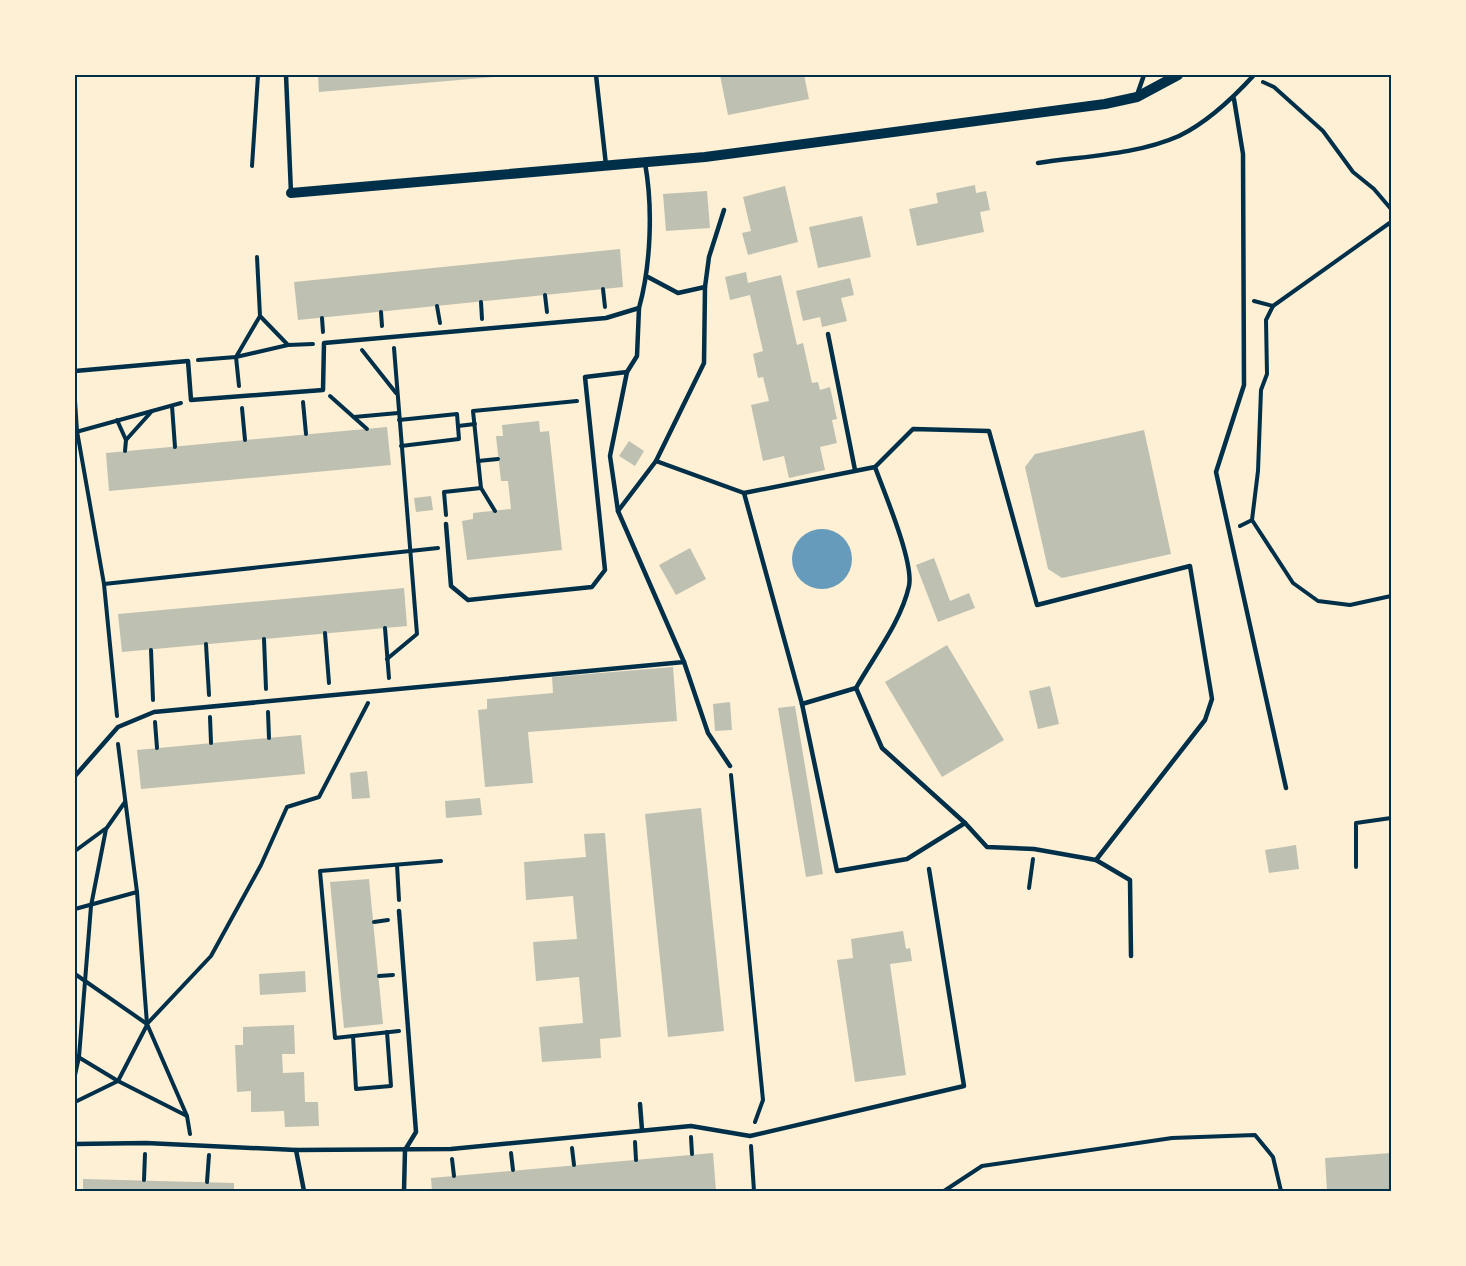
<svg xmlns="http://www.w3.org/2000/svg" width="1466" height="1266" viewBox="0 0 1466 1266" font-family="Literata,serif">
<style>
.water{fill:#669bbc}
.building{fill:#bec0b2}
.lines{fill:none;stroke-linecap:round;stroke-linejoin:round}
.path{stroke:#003049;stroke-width:4}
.service{stroke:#003049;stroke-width:4.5}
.tertiary{stroke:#003049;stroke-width:10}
.neatline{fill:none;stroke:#003049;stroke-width:2}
</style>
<rect width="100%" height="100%" fill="#fdf0d5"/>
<circle class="water" cx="822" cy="559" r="30"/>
<g class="building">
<polygon points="318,75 494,75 494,77 319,92"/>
<polygon points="720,75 804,75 809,99 728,115"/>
<polygon points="975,185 976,193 986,191 990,210 980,212 984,232 917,246 909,209 938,203 936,193"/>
<polygon points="785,186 798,242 748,255 742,233 751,231 743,197"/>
<polygon points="707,191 710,228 666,231 663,194"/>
<polygon points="862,216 871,257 818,268 809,227"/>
<polygon points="620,249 623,287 298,320 294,282"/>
<polygon points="746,272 748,283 781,275 797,345 803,343 812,383 818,382 820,390 830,387 837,419 832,420 837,443 820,447 825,470 789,478 784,456 763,461 751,405 769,401 763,377 758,378 753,354 763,351 750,295 730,300 725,277"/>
<polygon points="850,278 854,295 841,298 847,321 822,327 820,317 803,321 796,291"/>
<polygon points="539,421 540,432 549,431 562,550 467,560 462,521 473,519 473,513 511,509 508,481 501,481 496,436 503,436 502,425"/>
<polygon points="387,427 391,465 109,491 106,453"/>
<polygon points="1144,430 1171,554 1062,578 1048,569 1025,467 1035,454"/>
<polygon points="629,441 644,451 635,466 619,456"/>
<polygon points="431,496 433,510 416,512 414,498"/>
<polygon points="690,548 706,579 676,595 659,565"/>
<polygon points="934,558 950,601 969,593 975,608 938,622 916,565"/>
<polygon points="404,588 407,626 122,652 118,614"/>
<polygon points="947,645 1004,740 942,777 885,682"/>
<polygon points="673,667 677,721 528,732 533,783 485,787 478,710 487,709 487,699 553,693 552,677"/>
<polygon points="1050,686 1059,724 1038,729 1029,691"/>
<polygon points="730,702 732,730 715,731 713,704"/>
<polygon points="795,706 823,874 806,877 778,708"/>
<polygon points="301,735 305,774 141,789 137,750"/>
<polygon points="367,771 370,798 352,799 350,773"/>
<polygon points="480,798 482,815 446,818 445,801"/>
<polygon points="701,808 724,1031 668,1037 645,814"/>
<polygon points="605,833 621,1037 600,1039 601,1058 542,1062 539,1027 583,1023 579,977 536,981 533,942 577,939 573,896 526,900 524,862 586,857 584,834"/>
<polygon points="1296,845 1299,869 1269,873 1265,850"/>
<polygon points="369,879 383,1024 344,1028 330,882"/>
<polygon points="903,931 906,949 910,948 912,961 890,964 906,1075 855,1082 837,960 853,958 851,939"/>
<polygon points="305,971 306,992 260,995 259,974"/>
<polygon points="294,1025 295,1054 282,1054 283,1073 304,1072 305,1102 318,1102 319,1126 285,1127 284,1111 251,1112 251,1091 237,1092 235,1045 243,1045 243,1027"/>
<polygon points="713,1153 716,1191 432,1191 431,1178"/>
<polygon points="1391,1153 1391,1191 1327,1191 1325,1158"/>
<polygon points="83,1179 234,1183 234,1191 83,1191"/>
</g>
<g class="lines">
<g class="path">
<polyline points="1263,82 1274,87 1323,131 1353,172 1374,189 1391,209"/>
<polyline points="252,166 258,75"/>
<polyline points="1391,222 1273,306 1266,320 1267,374 1261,390 1258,471 1252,520 1293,583 1318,601 1350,605 1391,596"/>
<polyline points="257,257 260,316 288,345 313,344"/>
<polyline points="603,289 605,307"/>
<polyline points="545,295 547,312"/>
<polyline points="1254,301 1273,306"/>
<polyline points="481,302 482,319"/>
<polyline points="437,306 440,323"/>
<polyline points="381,312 382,326"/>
<polyline points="322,318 323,332"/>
<polyline points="362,350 396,393"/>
<polyline points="198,360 236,357 288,345"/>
<polyline points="239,386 236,357 260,316"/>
<polyline points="330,396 367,429"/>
<polyline points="75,401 77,431 104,584 117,716"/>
<polyline points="303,402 306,434"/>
<polyline points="172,406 175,447"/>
<polyline points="242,408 245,440"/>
<polyline points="354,417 398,413"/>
<polyline points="117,420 126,440 125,451"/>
<polyline points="399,420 457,414 459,439 401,446"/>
<polyline points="458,426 475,424"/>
<polyline points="76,432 181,403"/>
<polyline points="126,440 152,411"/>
<polyline points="478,461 498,459"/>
<polyline points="481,488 495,511"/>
<polyline points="446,515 444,492 481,488 473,411 577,401"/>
<polyline points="1240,526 1252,520"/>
<polyline points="104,584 438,548"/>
<polyline points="385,628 389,678"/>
<polyline points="325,633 329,683"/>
<polyline points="264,639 266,689"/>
<polyline points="206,644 209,695"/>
<polyline points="151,650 153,700"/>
<polyline points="387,659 417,634 394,348"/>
<polyline points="268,712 269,738"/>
<polyline points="210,717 211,743"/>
<polyline points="155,722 157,748"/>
<polyline points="118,744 137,892 147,1024 187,1116 190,1134"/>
<polyline points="731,775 763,1100 755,1122"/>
<polyline points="75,851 105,829"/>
<polyline points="397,865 399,900"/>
<polyline points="1356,867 1356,823 1391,818"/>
<polyline points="1029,888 1033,859"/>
<polyline points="75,909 137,892"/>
<polyline points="374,922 388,920"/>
<polyline points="75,974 147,1024 211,956 261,865 287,807 319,797 368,703"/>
<polyline points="379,976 393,975"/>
<polyline points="399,1031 335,1038 320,871 441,861"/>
<polyline points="353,1036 356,1089 391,1086 387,1032"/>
<polyline points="75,1055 118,1081 187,1116"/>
<polyline points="75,1075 79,1057 91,906 106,829 125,802"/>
<polyline points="75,1102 118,1081 147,1025"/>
<polyline points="691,1137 692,1154"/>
<polyline points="635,1142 636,1160"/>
<polyline points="751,1146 754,1191"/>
<polyline points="572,1148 574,1165"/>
<polyline points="511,1153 513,1170"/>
<polyline points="452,1159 454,1176"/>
<polyline points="144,1180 145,1154"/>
<polyline points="207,1182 209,1155"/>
<polyline points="944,1191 982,1166 1172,1138 1255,1135 1273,1157 1281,1191"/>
</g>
<g class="service">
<polyline points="286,75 291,193"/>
<polyline points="596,75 606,165"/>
<polyline points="1137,95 1144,75"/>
<polyline points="1234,99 1243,154 1244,385 1216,472 1286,788"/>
<path d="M1038,163C1084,156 1136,155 1179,136C1208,122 1233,98 1254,75"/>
<polyline points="648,277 678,293 705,287"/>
<polyline points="828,334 855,470"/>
<path d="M75,371L188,361L191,400L323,390L324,343L606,318L639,308C651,265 653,207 645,163"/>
<polyline points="656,461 744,493 802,704 837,871 907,859 965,823"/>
<polyline points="744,493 875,467 913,429 989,431 1037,605 1190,566 1212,699 1205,720 1096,860"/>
<polyline points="618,511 656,461 704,363 705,287 709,257 724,210"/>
<polyline points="446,524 451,586 468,600 592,587 605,570 585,377 627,372 637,356 639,308"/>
<polyline points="684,662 708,733 730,766"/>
<path d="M856,688C874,656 901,622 909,586C914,562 884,492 875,467"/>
<polyline points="802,704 856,688 882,748 965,823 987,847 1034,849 1096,860 1130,880 1131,956"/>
<polyline points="75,776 118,727 154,712 684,662 618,511 610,456 627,372"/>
<polyline points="399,911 416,1132 405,1150 404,1191"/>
<polyline points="640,1104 642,1130"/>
<polyline points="75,1144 146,1143 296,1150 451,1149 691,1126 750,1136 964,1086 929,869"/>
<polyline points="296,1150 304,1191"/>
</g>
<polyline class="tertiary" points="291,193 705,157 1105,104 1137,97 1178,75"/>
</g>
<rect width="1466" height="1266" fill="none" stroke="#fdf0d5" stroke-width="153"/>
<rect x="76" y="76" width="1314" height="1114" class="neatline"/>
</svg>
